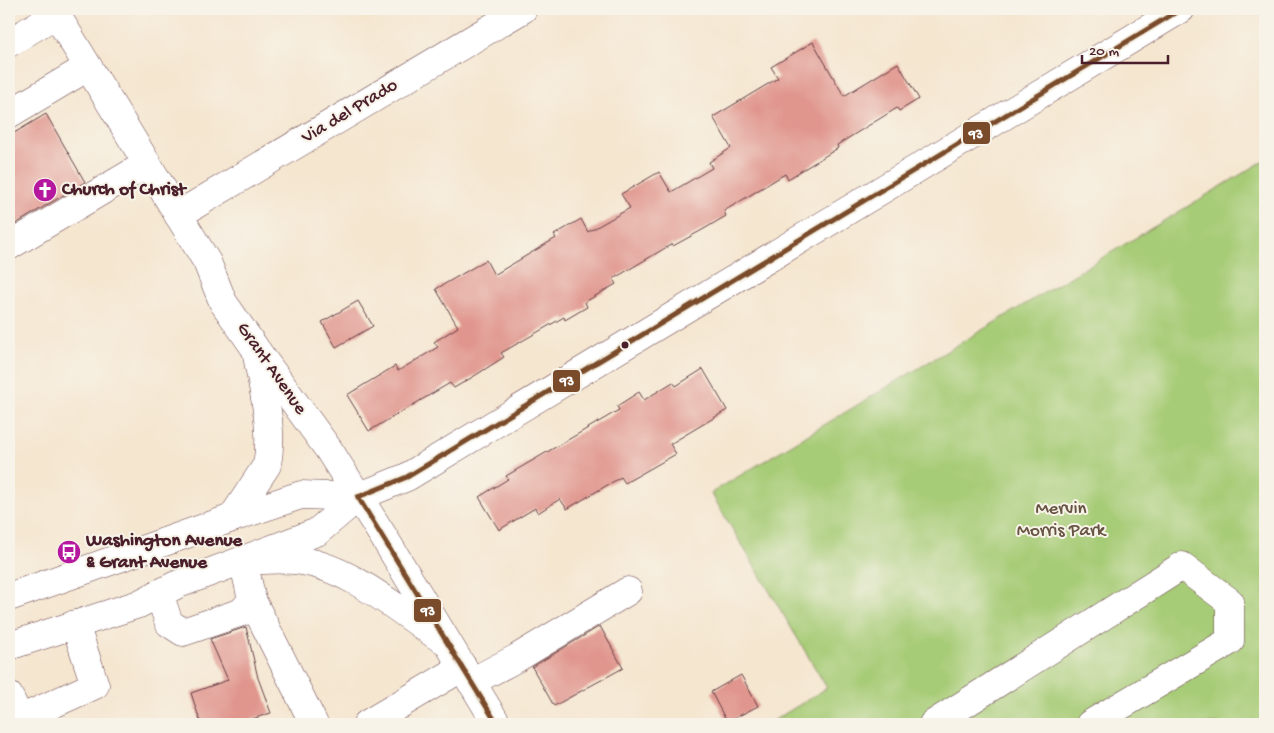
<svg xmlns="http://www.w3.org/2000/svg" width="1274" height="733" viewBox="0 0 1274 733" font-family="'Gochi Hand',sans-serif">
<style>
.green{fill:#a7cc77;stroke:#787651}
.building{fill:#e0958d}
.lines{fill:none;stroke-linecap:round;stroke-linejoin:round}
.minor-casing{stroke:#643d44;stroke-width:29}
.major-casing{stroke:#643d44;stroke-width:29}
.minor{stroke:#fff;stroke-width:28}
.major{stroke:#fff;stroke-width:28}
.bus-1-casing{stroke:#f7f3e8;stroke-width:9}
.bus-1{stroke:#7a4b2a;stroke-width:5}
.bus-dot{fill:#4a1f2b;stroke:#f7f3e8;stroke-width:2}
.labels{text-anchor:middle;dominant-baseline:central;stroke-width:4;stroke-linejoin:round;paint-order:stroke}
.street-label{font-size:19px;fill:#4a1f2b;stroke:#f7f3e8}
.poi-label{font-size:19px;font-weight:bold;fill:#4a1f2b;stroke:#f7f3e8;text-anchor:start}
.park-label{font-size:19px;fill:#665342;stroke:#f7f3e8}
.line-badge{stroke:#f7f3e8;stroke-width:2}
.badge-label{font-size:14px;text-anchor:middle;font-weight:bold;fill:#fff}
</style>
<rect width="100%" height="100%" fill="#f7f3e8"/>
<filter id="ink" filterUnits="userSpaceOnUse"><feTurbulence type="fractalNoise" baseFrequency=".02" numOctaves="2"/><feDisplacementMap in="SourceGraphic" scale="10" xChannelSelector="R" yChannelSelector="G"/><feConvolveMatrix kernelMatrix="1 2 1 2 8 2 1 2 1" color-interpolation-filters="sRGB"/></filter>
<filter id="wash" filterUnits="userSpaceOnUse"><feTurbulence type="fractalNoise" baseFrequency=".0096" numOctaves="4" result="noise"/><feDisplacementMap in="SourceGraphic" scale="20" xChannelSelector="R" yChannelSelector="G"/><feGaussianBlur stdDeviation="1.12" result="paint"/><feColorMatrix in="noise" values="0 0 0 0 0 0 0 0 0 0 0 0 0 0 0 0 0 1.4 0 .05"/><feComposite in="paint" operator="in"/></filter>
<g filter="url(#wash)">
<rect width="100%" height="100%" fill="#f5e6d0"/>
<polygon class="green" points="1265,160 1265,724 768,724 827,688 711,493"/>
<g id="blocks">
<g class="building">
<polygon points="813,42 844,96 898,63 919,99 899,111 897,108 837,145 838,148 788,179 785,174 724,211 726,216 704,229 673,246 672,244 613,279 616,284 585,302 587,307 565,320 564,317 501,353 504,357 476,375 454,388 450,383 369,431 347,395 395,366 398,371 438,347 434,342 458,327 436,289 486,260 494,275 556,238 554,235 581,219 588,232 630,208 621,194 659,172 671,192 712,168 709,162 731,148 713,117 778,78 771,67"/>
<polygon points="46,114 85,182 9,228 9,136"/>
<polygon points="358,301 373,326 336,347 322,322"/>
<polygon points="703,369 727,410 670,444 676,454 625,483 621,477 567,509 560,499 538,513 535,508 499,530 479,497 508,479 506,476 619,410 617,406 639,392 644,400 673,382 676,386"/>
<polygon points="600,626 623,668 554,706 532,667"/>
<polygon points="246,627 258,678 271,713 236,724 201,724 191,693 228,680 210,639"/>
<polygon points="741,675 758,706 727,722 711,692"/>
</g>
</g>
</g>
<g filter="url(#ink)">
<use href="#blocks" fill-opacity="0" stroke="#643d44" stroke-width="1"/>
<g class="lines">
<g class="minor-casing">
<g id="minor">
<polyline points="9,43 56,14"/>
<polyline points="9,114 88,67"/>
<polyline points="178,215 523,9"/>
<polyline points="9,246 147,164"/>
<polyline points="358,497 407,477 1181,9"/>
<polyline points="159,593 169,623 183,632 242,612 252,600 243,560"/>
<polyline points="252,600 314,724"/>
<polyline points="471,682 517,658 628,591"/>
<polyline points="9,696 20,719 95,685 75,624"/>
<polyline points="367,724 463,667"/>
<polyline points="933,724 1182,566 1230,602 1230,641 1090,724"/>
</g>
</g>
<g class="major-casing">
<g id="major">
<polyline points="53,9 207,262 223,302 257,351 329,450 385,539 497,724"/>
<path d="M232,518L267,465C274,429 263,390 257,355"/>
<path d="M259,560C271,560 283,559 294,560C346,564 398,610 440,638"/>
<polyline points="9,597 232,518 301,495 358,497"/>
<polyline points="9,646 139,604 176,585 317,532 358,497"/>
</g>
</g>
<use href="#minor" class="minor"/>
<use href="#major" class="major"/>
<g class="bus-1-casing">
<g id="bus-1">
<polyline points="358,497 407,477 1181,9"/>
<polyline points="358,497 497,724"/>
</g>
</g>
<use href="#bus-1" class="bus-1"/>
</g>
</g>
<defs>
<g id="church-disc" transform="scale(1.25)"><circle r="9.5" fill="#b5179e" stroke="#f7f3e8"/><path d="M-1.2-6h2.4v3.5h3.3v2.4h-3.3V6h-2.4V-.1h-3.3v-2.4h3.3Z" fill="#fff"/></g>
<g id="bus-disc" transform="scale(1.25)"><circle r="9.5" fill="#b5179e" stroke="#f7f3e8"/><path d="M-5-6H5V4H4V6H2V4H-2V6H-4V4H-5ZM-3.5-4V0h7V-4ZM-3.5 1.2v1.5H-2V1.2ZM2 1.2v1.5H3.5V1.2Z" fill="#fff"/></g>
</defs>
<g fill-rule="evenodd">
<use href="#church-disc" x="45" y="190"/>
<use href="#bus-disc" x="69" y="552"/>
</g>
<circle class="bus-dot" cx="625" cy="345" r="4.5"/>
<g class="labels">
<g class="street-label">
<text transform="translate(350 112) rotate(-31)">Via del Prado</text>
<text transform="translate(271 369) rotate(55)">Grant Avenue</text>
</g>
<g class="poi-label">
<text x="62" y="190">Church of Christ</text>
<text x="86" y="541">Washington Avenue<tspan x="86" dy="22">&amp; Grant Avenue</tspan></text>
</g>
<g class="park-label">
<text x="1061" y="509">Mervin<tspan x="1061" dy="22">Morris Park</tspan></text>
</g>
</g>
<g class="line-badge">
<rect x="962" y="121" width="29" height="24" rx="5" fill="#7a4b2a"/>
<rect x="552" y="369" width="29" height="24" rx="5" fill="#7a4b2a"/>
<rect x="413" y="598" width="29" height="25" rx="5" fill="#7a4b2a"/>
</g>
<g class="badge-label">
<text x="976" y="138">93</text>
<text x="567" y="385">93</text>
<text x="428" y="615">93</text>
</g>
<rect width="1274" height="733" fill="none" stroke="#f7f3e8" stroke-width="30"/>
<path d="M1082 55v8h86v-8" fill="none" stroke="#4a1f2b" stroke-width="2.5"/>
<text x="1089" y="55" font-size="15" fill="#4a1f2b" stroke="#f7f3e8" stroke-width="4" paint-order="stroke">20 m</text>
</svg>
